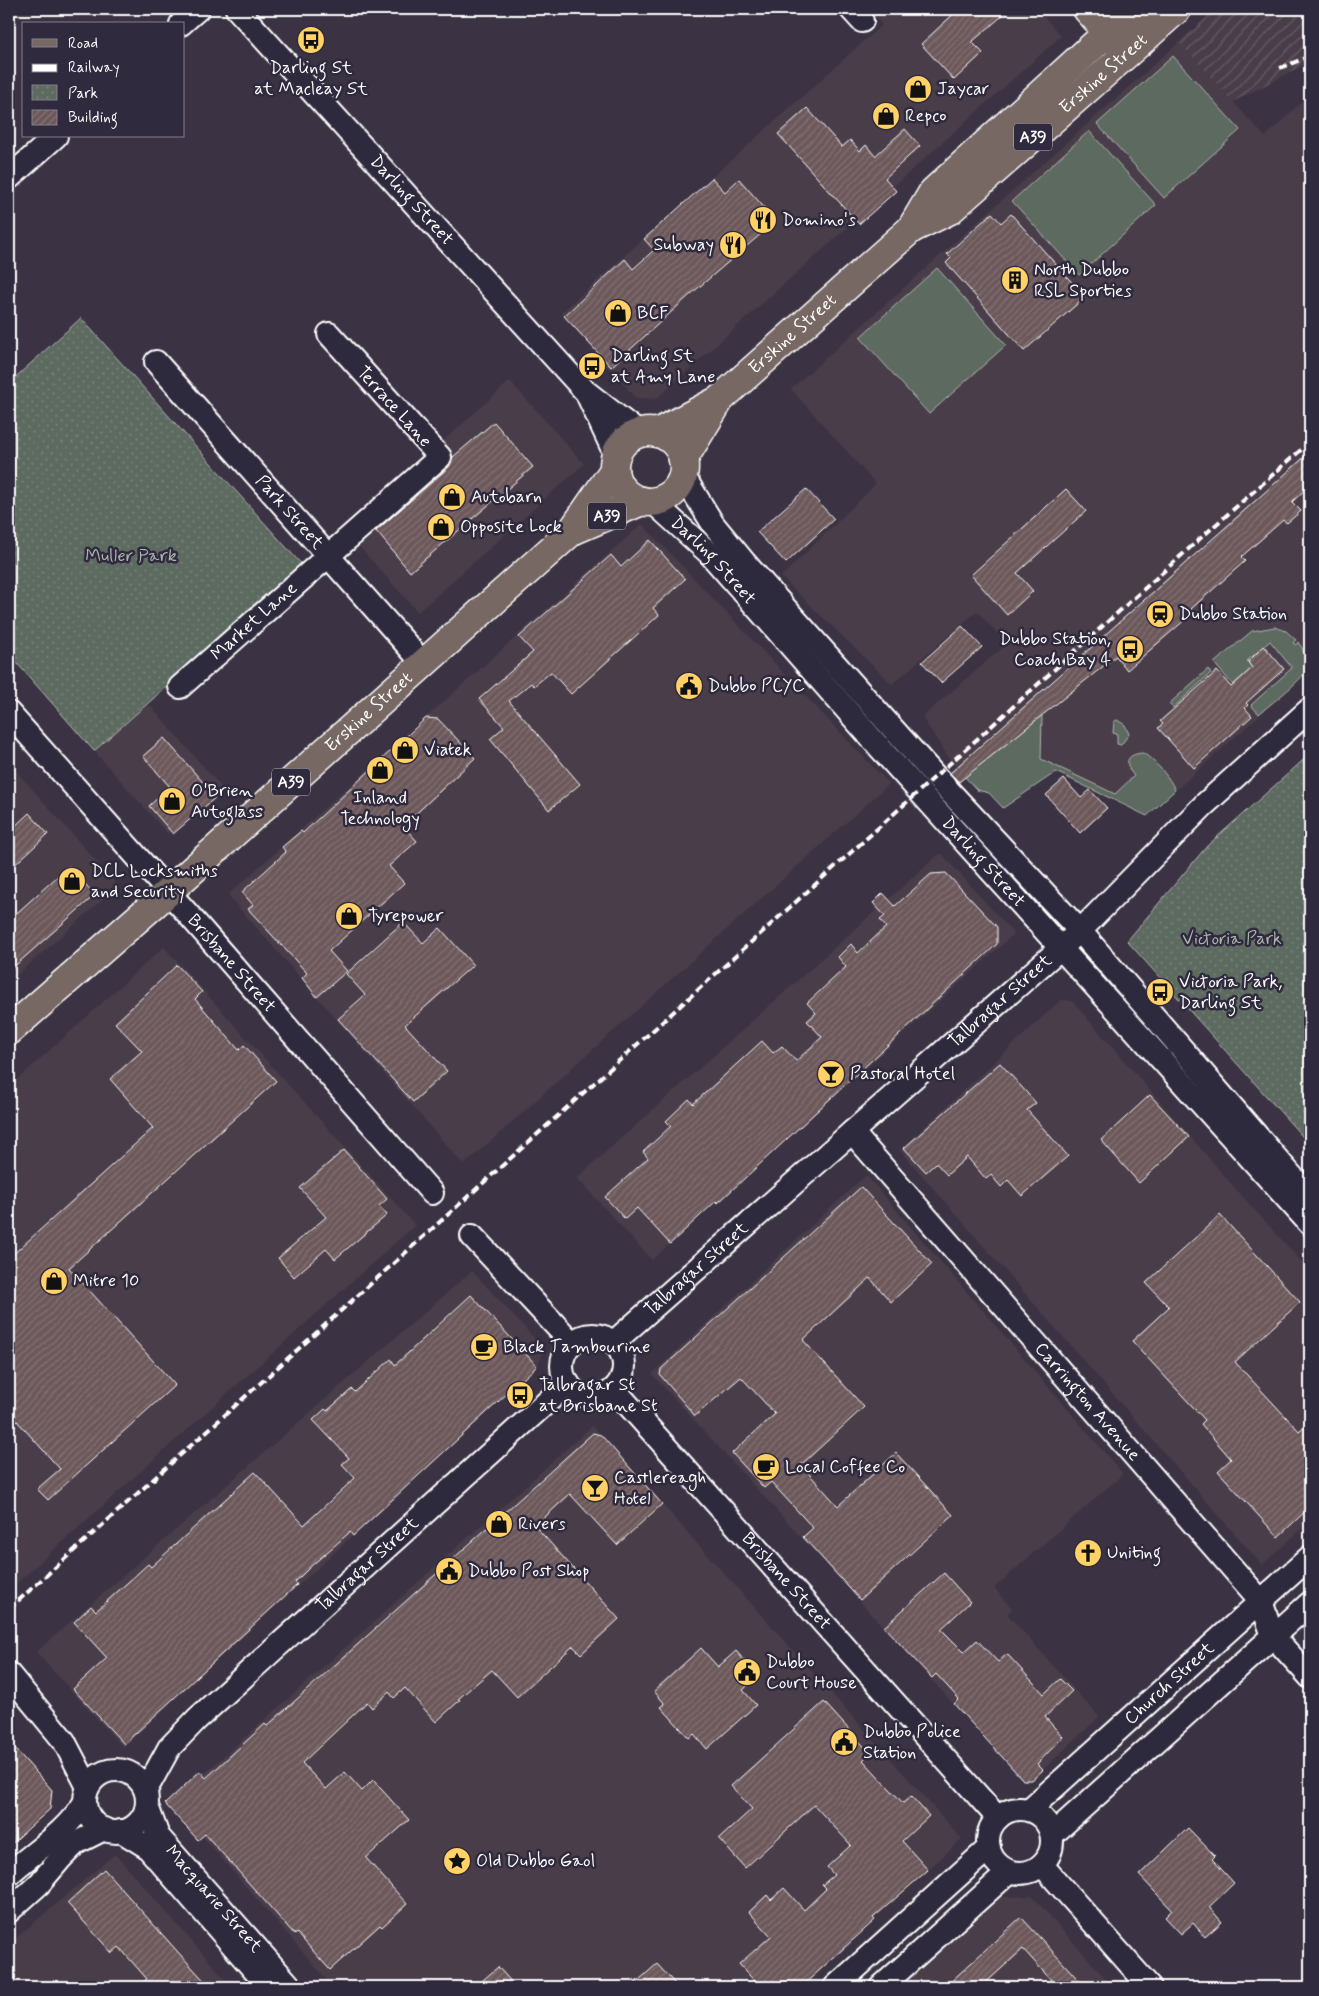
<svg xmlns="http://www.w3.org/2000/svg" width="1319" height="1996" viewBox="0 0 1319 1996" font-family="Mynerve,sans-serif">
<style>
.built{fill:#4a3e4a}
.industrial{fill:url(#industrial-furrows)}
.grass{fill:#5d6b61;stroke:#aeb5b0}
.park{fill:url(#park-dots);stroke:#aeb5b0}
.building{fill:url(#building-hatch);stroke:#fff}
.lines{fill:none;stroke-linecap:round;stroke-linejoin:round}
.minor-casing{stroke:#fff;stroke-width:26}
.major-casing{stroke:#fff;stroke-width:31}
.highway-casing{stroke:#fff;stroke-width:31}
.minor{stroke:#2f2a3d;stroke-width:22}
.major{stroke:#776864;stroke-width:28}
.highway{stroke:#776864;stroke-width:28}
.rail{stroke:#fff;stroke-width:4;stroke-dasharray:8 4;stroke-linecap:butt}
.labels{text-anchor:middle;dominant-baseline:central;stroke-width:5;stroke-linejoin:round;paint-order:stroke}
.shield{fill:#2f2a3d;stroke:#c1bfc5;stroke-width:1}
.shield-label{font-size:16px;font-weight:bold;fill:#fff}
.poi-label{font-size:18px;fill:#fff;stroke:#2f2a3d;text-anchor:start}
.street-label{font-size:18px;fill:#fff;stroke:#2f2a3d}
.park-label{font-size:18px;fill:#aeb5b0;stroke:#2f2a3d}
</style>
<defs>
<pattern id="industrial-furrows" width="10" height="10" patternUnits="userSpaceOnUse" patternTransform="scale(1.25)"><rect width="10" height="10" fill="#4a3e4a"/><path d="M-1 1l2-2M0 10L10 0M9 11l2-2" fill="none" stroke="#655b65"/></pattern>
<pattern id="park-dots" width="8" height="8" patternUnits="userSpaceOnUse" patternTransform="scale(1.25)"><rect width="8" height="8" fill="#5d6b61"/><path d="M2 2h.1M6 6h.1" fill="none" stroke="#758179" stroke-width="1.8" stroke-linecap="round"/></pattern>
<pattern id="building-hatch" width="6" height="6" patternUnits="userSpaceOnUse" patternTransform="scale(1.25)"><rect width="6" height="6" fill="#6c585a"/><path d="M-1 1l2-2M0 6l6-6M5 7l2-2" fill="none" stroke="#827173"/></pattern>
</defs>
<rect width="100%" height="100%" fill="#3b3343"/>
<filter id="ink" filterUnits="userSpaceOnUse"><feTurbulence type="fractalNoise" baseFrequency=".02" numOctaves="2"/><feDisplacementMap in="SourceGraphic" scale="10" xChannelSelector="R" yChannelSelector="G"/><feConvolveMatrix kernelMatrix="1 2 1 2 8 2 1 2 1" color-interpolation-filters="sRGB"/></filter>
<g filter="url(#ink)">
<g class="built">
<polygon points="884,9 1037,9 1061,36 656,399 636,398 561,313 882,25 875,16"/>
<polygon points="1179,42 1265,137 1310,94 1310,670 1147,816 1056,772 1003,808 989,793 958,771 922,717 1007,644 977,611 892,684 781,577 876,484 791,389"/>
<polygon points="510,381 584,464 418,612 355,542 440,444"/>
<polygon points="642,524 889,784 464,1165 228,895"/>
<polygon points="148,703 221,787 168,834 94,751"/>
<polygon points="9,763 118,886 9,982"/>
<polygon points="942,854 1014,934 652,1260 577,1178 938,855"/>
<polygon points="164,947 415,1225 9,1590 9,1087"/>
<polygon points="1061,1000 1072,1001 1241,1195 1310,1271 1310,1521 1262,1565 900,1150"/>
<polygon points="866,1175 1123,1474 994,1588 1012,1609 1007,1614 1099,1717 1032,1780 1023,1780 652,1374"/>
<polygon points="472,1271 545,1350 537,1366 123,1747 36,1652"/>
<polygon points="592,1426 962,1839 797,1987 333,1987 173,1802"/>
<polygon points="115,1854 232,1987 9,1987 9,1944"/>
<polygon points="1032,1896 1113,1987 900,1987 998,1897"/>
</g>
<polygon class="industrial" points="1216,9 1310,9 1310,62 1233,102 1179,42"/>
<g class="grass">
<polygon points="1173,56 1240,130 1164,198 1097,124"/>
<polygon points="1089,131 1156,205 1079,275 1012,201"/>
<polygon points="937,268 1006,345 929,414 860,337"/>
<path d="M1275,627L1286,631L1296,640L1293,643L1296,645L1298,642C1304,650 1309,662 1305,672C1299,683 1270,704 1259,714L1251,705L1292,668L1270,641L1247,661L1253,668L1233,685L1214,663L1252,631Z"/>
<polygon points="1208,669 1211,673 1173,708 1169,704"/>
<path d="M1040,713L1042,716L1041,759L1115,794L1134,776C1124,764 1125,754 1143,753C1155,761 1169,776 1175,790L1147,816L1056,772L1003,808L989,793L977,790L963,775Z"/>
<polygon points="1117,720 1125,725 1129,734 1121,745 1117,744 1117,734 1113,733 1114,721"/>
</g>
<g class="park">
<polygon points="81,318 303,566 94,751 9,654 9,383"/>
<polygon points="1310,754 1310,1145 1127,941 1207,846"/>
</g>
<g class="building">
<polygon points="959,9 1010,9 972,42 983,53 954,80 921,44"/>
<polygon points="807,108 842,147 850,140 860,151 866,145 875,156 905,129 920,146 885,178 896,191 859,224 778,134"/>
<polygon points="712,178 725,192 739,179 776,221 691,294 611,367 564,316 625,259 633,269 654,250 644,239"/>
<polygon points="992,213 1001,223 1011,214 1085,297 1024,351 946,263 951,258 947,254"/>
<polygon points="494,422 533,467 410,572 376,531 449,467 453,457"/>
<polygon points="1310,452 1310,485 1292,502 1301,511 1287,523 1283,520 1241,557 1245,561 1191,609 1194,612 1127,670 1116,656 959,782 950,773"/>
<polygon points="806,489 834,519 786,563 757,532"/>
<polygon points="1066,489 1086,511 1017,573 1033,591 1007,615 971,575"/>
<polygon points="650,540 685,579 653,608 659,615 571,694 551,672 534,686 531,683 509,701 580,784 549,810 490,739 504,727 479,699 533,652 519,637 611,555 621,567"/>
<polygon points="962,626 982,647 941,683 922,662"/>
<polygon points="1264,646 1284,669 1246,703 1248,705 1245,708 1252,716 1194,768 1158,728 1163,724 1160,721 1217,671 1231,687 1252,668 1248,662"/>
<polygon points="426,718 438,719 475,758 403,826 417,841 389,866 404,883 329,951 347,971 317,997 302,978 307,973 248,909 253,905 242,892 286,852 282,847 301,831 303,833"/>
<polygon points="164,738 216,797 173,834 149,806 170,787 143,756"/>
<polygon points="1064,779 1081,798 1090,790 1107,808 1080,833 1046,795"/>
<polygon points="29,813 48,834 9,870 9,832"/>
<polygon points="69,866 95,895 9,971 9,920"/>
<polygon points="946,873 997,927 997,944 718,1203 716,1201 670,1244 637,1208 625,1219 605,1197 648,1158 643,1152 671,1126 666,1121 689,1099 693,1104 762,1041 773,1053 782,1046 796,1061 822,1037 807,1021 816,1013 807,1003 846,967 838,957 851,944 858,953 886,927 880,920 885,916 873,903 883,893 895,906 931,874"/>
<polygon points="403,922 423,943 440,928 473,965 405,1025 447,1071 413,1102 338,1019 365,995 346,974"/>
<polygon points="177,965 202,992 195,999 239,1050 244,1045 276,1081 69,1268 175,1385 48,1500 37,1489 60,1469 9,1412 9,1258 153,1128 110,1079 142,1051 115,1023"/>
<polygon points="1000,1063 1036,1103 1027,1110 1068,1156 1022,1196 1008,1180 1001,1187 991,1175 986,1179 967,1157 947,1175 936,1163 926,1172 904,1148"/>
<polygon points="1150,1095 1189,1137 1139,1183 1101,1140"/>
<polygon points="344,1150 387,1199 379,1206 387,1215 335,1259 326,1249 294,1277 278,1258 326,1217 300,1188"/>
<polygon points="861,1187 932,1264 891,1302 870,1278 803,1340 864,1407 801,1465 838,1506 896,1453 953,1515 860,1600 803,1537 813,1528 771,1482 764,1488 732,1453 775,1414 741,1377 695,1416 660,1375 661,1369"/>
<polygon points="1220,1215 1300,1302 1235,1362 1299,1431 1310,1421 1310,1507 1278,1537 1218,1471 1231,1459 1201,1424 1205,1420 1132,1341 1169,1307 1146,1283"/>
<polygon points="471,1295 537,1366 353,1536 350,1532 310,1567 295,1582 297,1585 124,1744 73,1689 107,1658 74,1622 91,1606 96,1611 148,1564 151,1567 255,1472 304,1525 355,1478 342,1464 349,1458 313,1420 325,1409 327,1411 352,1389 355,1392 391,1359 395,1365"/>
<polygon points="593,1433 601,1435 662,1504 617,1545 570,1494 535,1526 619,1619 581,1654 573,1646 517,1697 492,1670 458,1699 460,1700 436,1722 405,1688 394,1698 389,1692 372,1708 367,1702 302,1763 326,1789 345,1772 362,1791 373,1780 409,1820 366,1858 407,1904 382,1927 380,1925 330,1970 297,1933 295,1935 205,1834 198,1840 165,1804 200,1771 206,1778 265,1724 267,1726"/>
<polygon points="944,1573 970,1602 941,1629 964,1652 977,1640 998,1662 1007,1654 1044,1694 1060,1679 1072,1691 1045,1717 1063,1737 1037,1764 1043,1770 1032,1780 1023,1780 954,1704 959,1699 936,1674 932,1678 884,1627"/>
<polygon points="701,1648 718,1667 736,1651 758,1676 743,1690 756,1705 707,1749 694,1734 689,1738 661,1707 665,1704 654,1691"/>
<polygon points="824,1702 870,1753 863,1760 903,1803 911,1796 929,1816 902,1841 928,1870 873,1918 875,1920 801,1987 760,1987 739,1964 771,1936 749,1912 767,1895 771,1900 784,1888 804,1910 826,1889 822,1885 834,1875 827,1867 851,1845 814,1805 745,1868 719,1839 752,1809 731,1786"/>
<polygon points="9,1742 52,1790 50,1809 9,1846"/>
<polygon points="1188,1828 1215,1856 1212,1859 1234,1883 1209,1907 1222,1922 1205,1937 1193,1923 1181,1934 1165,1917 1172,1910 1139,1875"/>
<polygon points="104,1869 177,1951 210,1987 137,1987 147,1979 119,1947 112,1953 67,1903"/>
<polygon points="1021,1917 1085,1987 1043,1987 1051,1980 1023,1949 981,1987 945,1987"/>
<polygon points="657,1964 678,1987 631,1987"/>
<polygon points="498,1967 516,1987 475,1987"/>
</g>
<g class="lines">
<g class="minor-casing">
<g id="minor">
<path id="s1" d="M237,9L585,391L640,434"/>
<polyline points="851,9 862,21"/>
<polyline points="181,24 198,9"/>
<polyline points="9,178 56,136"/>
<path id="s2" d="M156,362L424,664"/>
<polyline points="588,396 616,456"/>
<polyline points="683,475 713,524 745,563 936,777 1080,931 1310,1197"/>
<path id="s3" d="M653,502L709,553L881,749L1310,1224"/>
<path id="s4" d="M180,687L440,457L329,334"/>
<path id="s5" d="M9,713L188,914L432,1193"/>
<path id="s6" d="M852,1132L1261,1601L1273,1636L1310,1677"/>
<polyline points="472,1236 572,1343"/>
<circle cx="593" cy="1366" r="31"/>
<path id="s7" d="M614,1342L1080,931L1204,805L1310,709"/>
<path id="s8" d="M614,1389L998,1818"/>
<polyline points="9,1674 64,1741 88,1787"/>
<circle cx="116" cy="1801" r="31"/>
<path id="s9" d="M146,1790L169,1748L197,1719L568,1383"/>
<path id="s10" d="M147,1806L158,1836L291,1987"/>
<circle cx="1020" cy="1841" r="32"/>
<path id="s11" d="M1029,1810L1310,1557"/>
<polyline points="121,1831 147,1847 269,1987"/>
<polyline points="1052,1835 1310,1603"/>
<polyline points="1042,1865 1150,1987"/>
<path d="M9,1874C36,1850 65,1833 85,1802"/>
<polyline points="9,1911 39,1884 61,1858 76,1843 104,1829"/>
<polyline points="835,1987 989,1848"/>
<polyline points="881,1987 1009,1872"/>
</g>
</g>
<g class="major-casing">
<polyline id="major" points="1148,35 1177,9"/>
</g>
<g class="highway-casing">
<g id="highway">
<polyline points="1087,9 1119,45"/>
<polyline points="911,229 933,192 1128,14"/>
<circle cx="649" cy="467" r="35"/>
<path id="s12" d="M657,433L719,400L911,229L950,210L1148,35L1123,9"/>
<polyline points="683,460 719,401"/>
<polyline points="572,531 642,501"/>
<path id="s13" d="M9,1031L168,892L572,531L614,470"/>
</g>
</g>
<use href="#minor" class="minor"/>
<use href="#major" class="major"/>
<use href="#highway" class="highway"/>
<g class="rail">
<polyline points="1280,68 1310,56"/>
<polyline points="9,1609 1203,536 1310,442"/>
</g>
</g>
</g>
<defs>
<g id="bus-disc" transform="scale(1.4375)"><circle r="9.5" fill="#ffd166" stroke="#2f2a3d"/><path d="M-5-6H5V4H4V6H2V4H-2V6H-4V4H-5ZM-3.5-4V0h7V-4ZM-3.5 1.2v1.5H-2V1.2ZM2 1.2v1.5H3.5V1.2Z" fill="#111"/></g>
<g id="shop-disc" transform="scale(1.4375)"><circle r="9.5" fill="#ffd166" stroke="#2f2a3d"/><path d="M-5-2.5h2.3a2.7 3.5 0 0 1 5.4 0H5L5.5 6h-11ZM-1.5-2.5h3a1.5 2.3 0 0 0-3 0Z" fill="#111"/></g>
<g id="restaurant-disc" transform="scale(1.4375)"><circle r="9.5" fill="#ffd166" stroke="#2f2a3d"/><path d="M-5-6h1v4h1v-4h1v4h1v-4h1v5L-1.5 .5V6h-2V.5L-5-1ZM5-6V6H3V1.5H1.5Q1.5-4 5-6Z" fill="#111"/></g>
<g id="building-disc" transform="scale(1.4375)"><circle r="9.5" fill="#ffd166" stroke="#2f2a3d"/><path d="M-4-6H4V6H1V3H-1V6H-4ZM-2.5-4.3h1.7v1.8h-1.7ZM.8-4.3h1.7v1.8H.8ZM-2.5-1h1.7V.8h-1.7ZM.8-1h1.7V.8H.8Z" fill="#111"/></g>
<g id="station-disc" transform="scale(1.4375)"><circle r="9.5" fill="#ffd166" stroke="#2f2a3d"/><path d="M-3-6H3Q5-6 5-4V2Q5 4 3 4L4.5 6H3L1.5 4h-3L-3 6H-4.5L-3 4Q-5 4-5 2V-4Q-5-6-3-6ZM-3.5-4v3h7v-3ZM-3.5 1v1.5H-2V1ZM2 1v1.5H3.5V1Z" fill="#111"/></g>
<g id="civic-disc" transform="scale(1.4375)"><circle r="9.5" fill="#ffd166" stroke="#2f2a3d"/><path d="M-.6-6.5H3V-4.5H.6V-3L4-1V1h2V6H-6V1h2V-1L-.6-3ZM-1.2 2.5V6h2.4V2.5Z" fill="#111"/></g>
<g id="bar-disc" transform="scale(1.4375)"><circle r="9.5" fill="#ffd166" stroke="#2f2a3d"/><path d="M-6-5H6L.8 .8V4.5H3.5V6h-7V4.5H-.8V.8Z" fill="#111"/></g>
<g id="cafe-disc" transform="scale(1.4375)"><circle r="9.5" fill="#ffd166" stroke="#2f2a3d"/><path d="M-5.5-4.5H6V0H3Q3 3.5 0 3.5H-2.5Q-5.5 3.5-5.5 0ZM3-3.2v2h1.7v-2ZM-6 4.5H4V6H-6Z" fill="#111"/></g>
<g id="church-disc" transform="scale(1.4375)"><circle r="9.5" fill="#ffd166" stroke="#2f2a3d"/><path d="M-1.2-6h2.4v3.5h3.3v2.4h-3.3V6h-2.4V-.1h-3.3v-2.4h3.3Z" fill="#111"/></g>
<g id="sight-disc" transform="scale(1.4375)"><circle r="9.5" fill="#ffd166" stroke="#2f2a3d"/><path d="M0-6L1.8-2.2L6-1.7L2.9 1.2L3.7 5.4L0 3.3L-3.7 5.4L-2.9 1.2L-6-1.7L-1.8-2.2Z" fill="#111"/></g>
</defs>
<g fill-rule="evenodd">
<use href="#bus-disc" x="311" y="40"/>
<use href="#shop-disc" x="918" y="89"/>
<use href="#shop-disc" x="886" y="116"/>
<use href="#restaurant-disc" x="763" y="220"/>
<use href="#restaurant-disc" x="733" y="245"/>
<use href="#building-disc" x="1015" y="280"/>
<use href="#shop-disc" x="618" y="313"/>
<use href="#bus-disc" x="592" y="366"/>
<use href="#shop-disc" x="452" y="497"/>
<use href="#shop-disc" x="441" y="527"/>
<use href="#station-disc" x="1160" y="614"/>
<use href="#bus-disc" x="1130" y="649"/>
<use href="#civic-disc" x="689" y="686"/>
<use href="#shop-disc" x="405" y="750"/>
<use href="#shop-disc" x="380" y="770"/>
<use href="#shop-disc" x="172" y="801"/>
<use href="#shop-disc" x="72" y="881"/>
<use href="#shop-disc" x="349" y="916"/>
<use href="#bus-disc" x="1160" y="992"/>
<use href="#bar-disc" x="831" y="1074"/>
<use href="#shop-disc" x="54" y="1281"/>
<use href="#cafe-disc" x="484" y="1347"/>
<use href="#bus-disc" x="520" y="1395"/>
<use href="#cafe-disc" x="766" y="1467"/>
<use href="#bar-disc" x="595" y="1488"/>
<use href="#shop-disc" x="499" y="1524"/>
<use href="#church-disc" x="1088" y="1553"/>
<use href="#civic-disc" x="449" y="1571"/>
<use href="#civic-disc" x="747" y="1672"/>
<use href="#civic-disc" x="844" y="1742"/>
<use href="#sight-disc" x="457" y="1861"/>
</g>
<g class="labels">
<g class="shield">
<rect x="1014" y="123.5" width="38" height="27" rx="4"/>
<rect x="588" y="502.5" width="38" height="27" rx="4"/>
<rect x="272" y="768.5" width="38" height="27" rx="4"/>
</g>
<g class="shield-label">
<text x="1033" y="137">A39</text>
<text x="607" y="516">A39</text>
<text x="291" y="782">A39</text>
</g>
<g class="poi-label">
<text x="311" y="68" text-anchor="middle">Darling St<tspan x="311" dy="21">at Macleay St</tspan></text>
<text x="937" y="89">Jaycar</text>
<text x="905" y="116">Repco</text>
<text x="782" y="220">Domino's</text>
<text x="714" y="245" text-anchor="end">Subway</text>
<text x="1034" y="270">North Dubbo<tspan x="1034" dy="21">RSL Sporties</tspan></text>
<text x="637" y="313">BCF</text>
<text x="611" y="356">Darling St<tspan x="611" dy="21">at Amy Lane</tspan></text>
<text x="471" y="497">Autobarn</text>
<text x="460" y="527">Opposite Lock</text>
<text x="1179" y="614">Dubbo Station</text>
<text x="1111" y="639" text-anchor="end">Dubbo Station,<tspan x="1111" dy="21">Coach Bay 4</tspan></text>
<text x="708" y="686">Dubbo PCYC</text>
<text x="424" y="750">Viatek</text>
<text x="191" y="791">O'Brien<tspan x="191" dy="21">Autoglass</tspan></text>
<text x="380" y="798" text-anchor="middle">Inland<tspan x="380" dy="21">Technology</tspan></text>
<text x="91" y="871">DCL Locksmiths<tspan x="91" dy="21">and Security</tspan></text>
<text x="368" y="916">Tyrepower</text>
<text x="1179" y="982">Victoria Park,<tspan x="1179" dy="21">Darling St</tspan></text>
<text x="850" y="1074">Pastoral Hotel</text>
<text x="73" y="1281">Mitre 10</text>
<text x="503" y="1347">Black Tambourine</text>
<text x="539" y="1385">Talbragar St<tspan x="539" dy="21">at Brisbane St</tspan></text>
<text x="785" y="1467">Local Coffee Co</text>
<text x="614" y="1478">Castlereagh<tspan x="614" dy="21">Hotel</tspan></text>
<text x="518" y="1524">Rivers</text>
<text x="1107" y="1553">Uniting</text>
<text x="468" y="1571">Dubbo Post Shop</text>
<text x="766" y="1662">Dubbo<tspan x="766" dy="21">Court House</tspan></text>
<text x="863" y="1732">Dubbo Police<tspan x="863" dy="21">Station</tspan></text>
<text x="476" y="1861">Old Dubbo Gaol</text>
</g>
<g class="street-label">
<text stroke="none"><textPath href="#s12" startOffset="576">Erskine Street</textPath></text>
<text stroke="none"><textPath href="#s1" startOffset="259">Darling Street</textPath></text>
<text stroke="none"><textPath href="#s12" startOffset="169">Erskine Street</textPath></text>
<text transform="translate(394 407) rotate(48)">Terrace Lane</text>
<text stroke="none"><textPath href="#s2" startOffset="201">Park Street</textPath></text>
<text stroke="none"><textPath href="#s3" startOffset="84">Darling Street</textPath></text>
<text stroke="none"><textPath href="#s4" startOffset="99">Market Lane</textPath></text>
<text stroke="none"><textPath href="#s13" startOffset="481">Erskine Street</textPath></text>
<text stroke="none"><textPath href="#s3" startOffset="489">Darling Street</textPath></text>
<text stroke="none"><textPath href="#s5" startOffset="335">Brisbane Street</textPath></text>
<text stroke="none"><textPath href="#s7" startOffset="515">Talbragar Street</textPath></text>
<text stroke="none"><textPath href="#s7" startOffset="110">Talbragar Street</textPath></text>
<text stroke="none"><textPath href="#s6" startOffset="358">Carrington Avenue</textPath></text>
<text stroke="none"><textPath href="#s9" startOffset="318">Talbragar Street</textPath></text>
<text stroke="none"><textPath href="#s8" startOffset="258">Brisbane Street</textPath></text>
<text stroke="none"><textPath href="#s11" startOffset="189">Church Street</textPath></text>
<text stroke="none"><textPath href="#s10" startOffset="116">Macquarie Street</textPath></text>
</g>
<g class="park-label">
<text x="131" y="556">Muller Park</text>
<text x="1232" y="939">Victoria Park</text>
</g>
</g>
<rect width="1319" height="1996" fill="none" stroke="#2f2a3d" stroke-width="30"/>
<rect x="15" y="15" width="1289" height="1966" fill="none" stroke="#fff" stroke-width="2" filter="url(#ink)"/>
<rect x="22" y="22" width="162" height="115" fill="#2f2a3d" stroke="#827f8b"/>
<rect x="32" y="39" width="25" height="8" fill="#776864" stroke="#827f8b"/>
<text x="68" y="48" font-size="15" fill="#ffffff">Road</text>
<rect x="32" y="64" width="25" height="8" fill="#ffffff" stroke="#827f8b"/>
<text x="68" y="72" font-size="15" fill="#ffffff">Railway</text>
<rect x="32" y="85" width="25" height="15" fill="url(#park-dots)" stroke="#827f8b"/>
<text x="68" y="98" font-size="15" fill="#ffffff">Park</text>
<rect x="32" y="110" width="25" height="15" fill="url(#building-hatch)" stroke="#827f8b"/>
<text x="68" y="122" font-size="15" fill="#ffffff">Building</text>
</svg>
